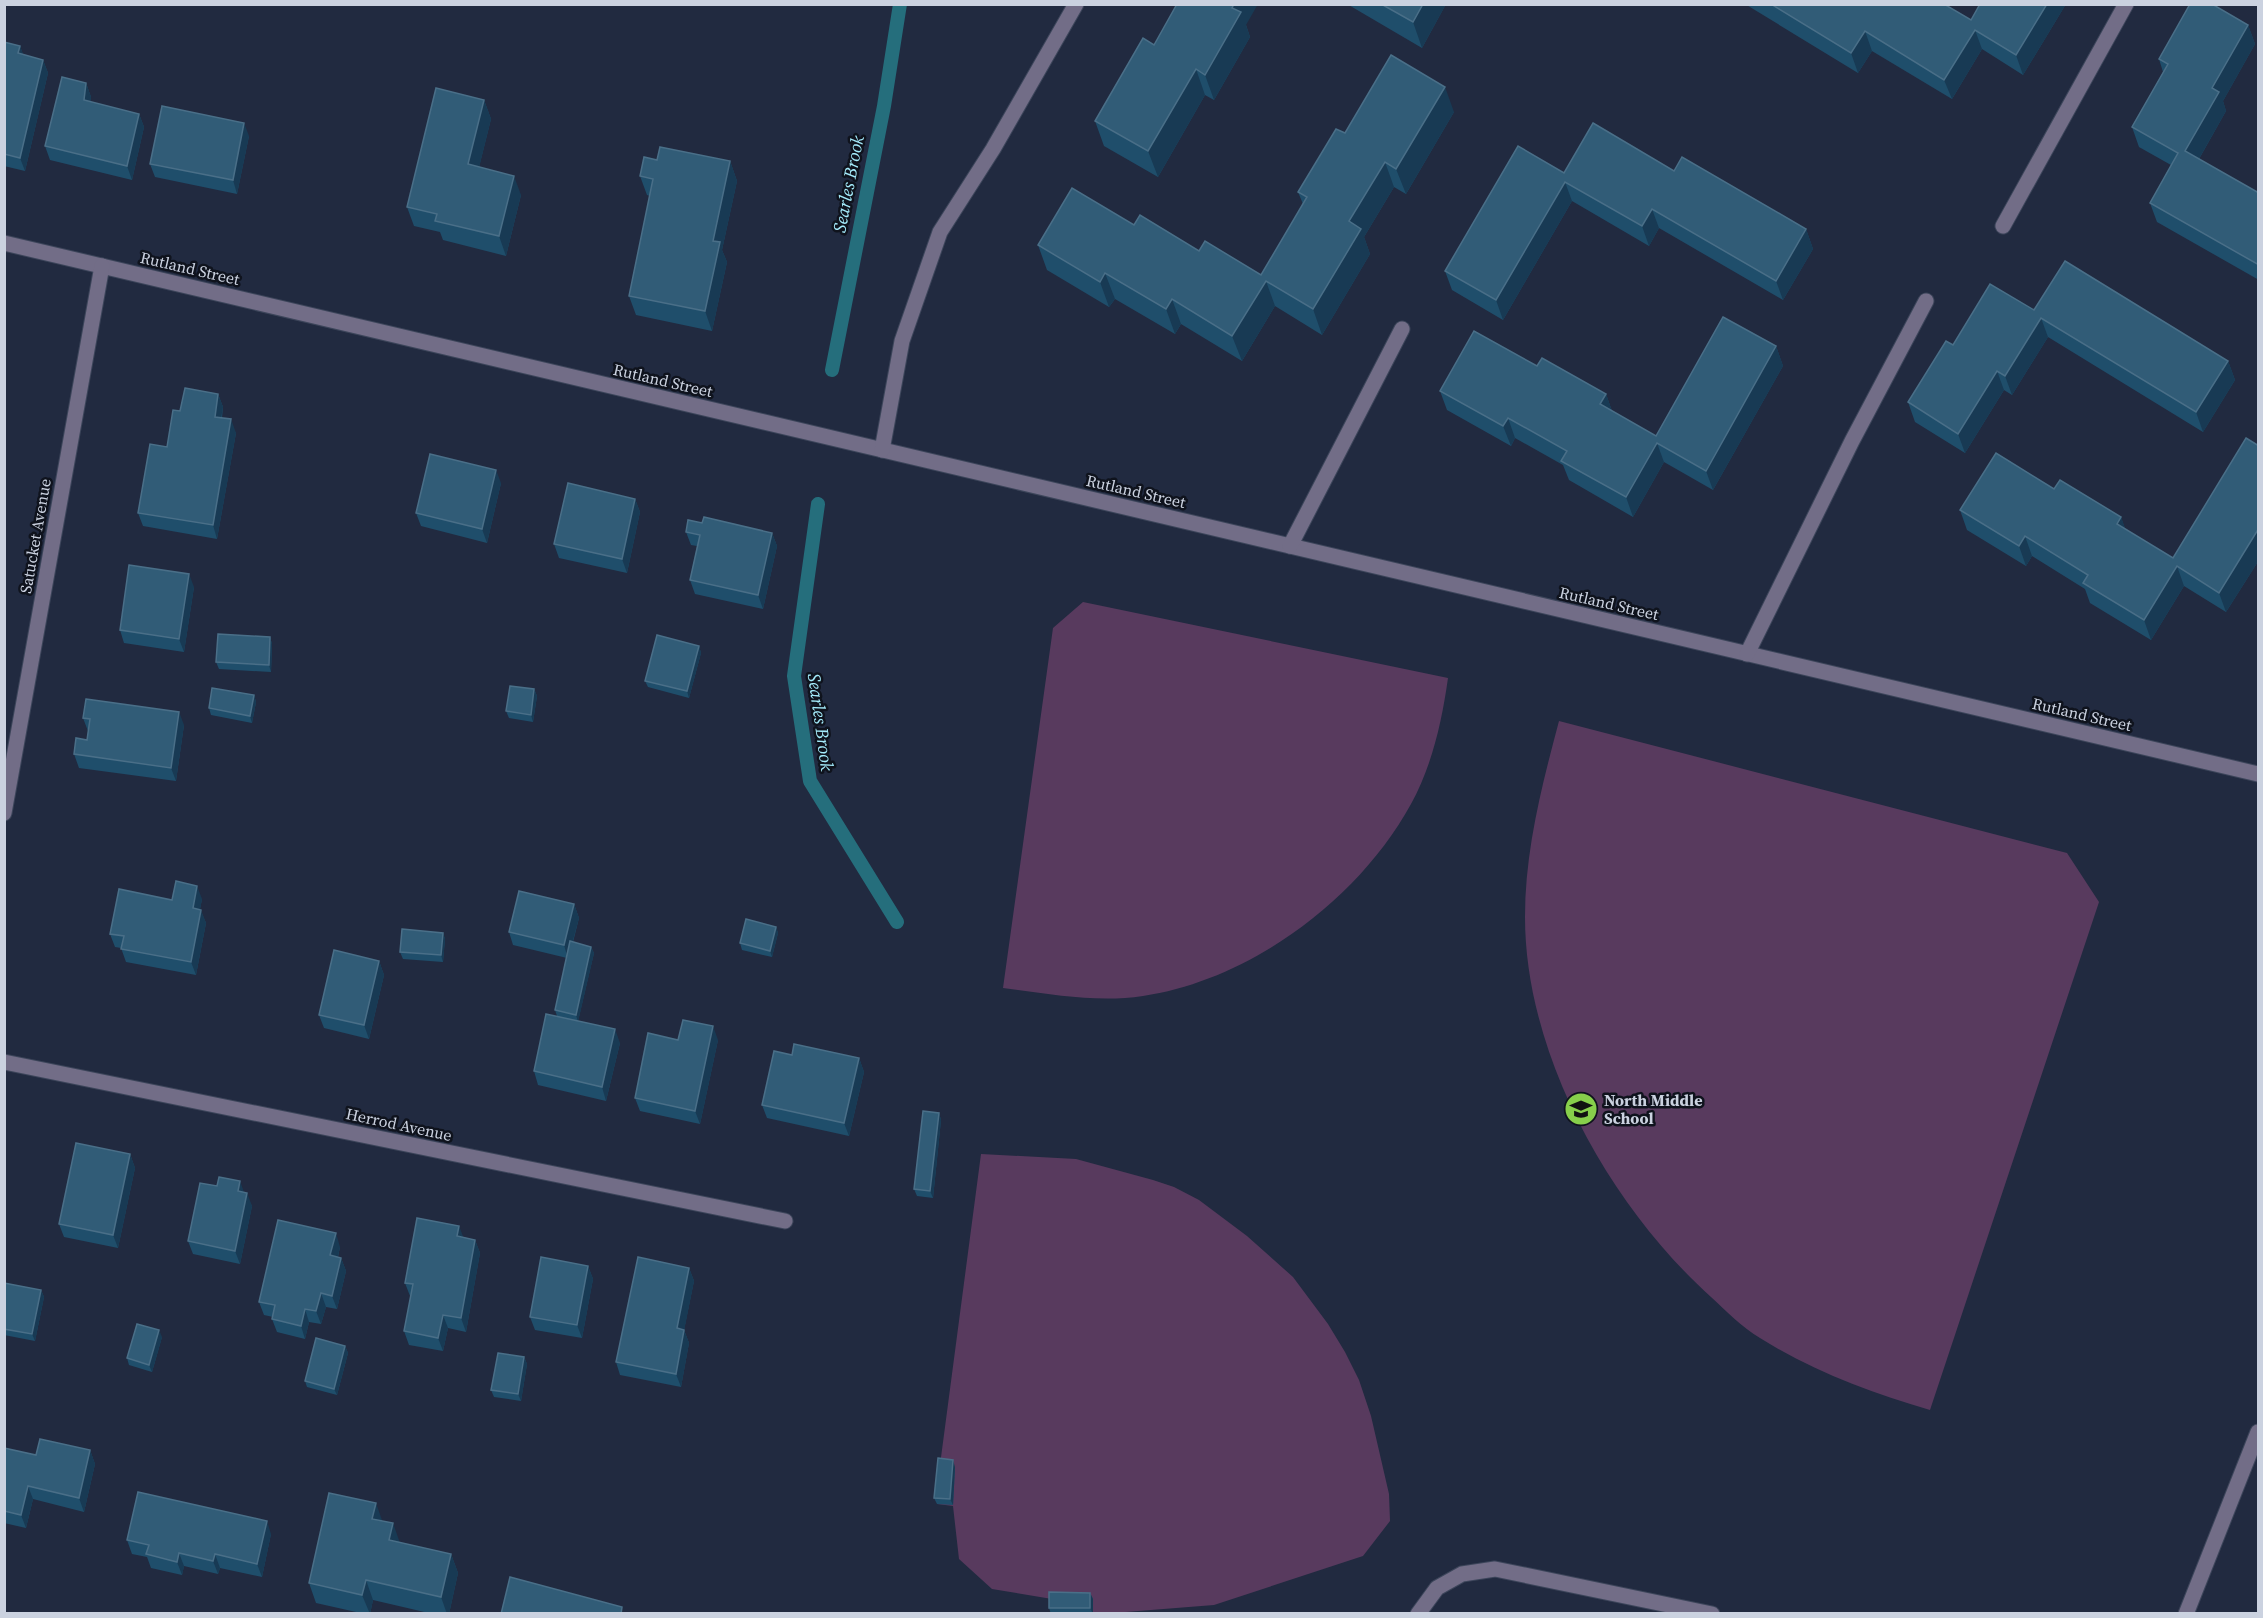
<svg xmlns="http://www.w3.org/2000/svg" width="2263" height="1618" viewBox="0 0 2263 1618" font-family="'Source Serif 4',serif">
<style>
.green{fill:#583a5e}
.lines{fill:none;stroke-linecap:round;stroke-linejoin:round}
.stream{stroke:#256e7c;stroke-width:14}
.minor-casing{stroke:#3c455a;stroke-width:17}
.minor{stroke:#726d87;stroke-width:15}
.wall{fill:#1f4e6b}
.shaded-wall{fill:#183a54}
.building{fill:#315c77;stroke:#4a6f88;stroke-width:1.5}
.labels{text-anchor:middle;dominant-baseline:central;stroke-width:5;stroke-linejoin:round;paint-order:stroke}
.street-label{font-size:16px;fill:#cbd2e0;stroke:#0f131d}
.poi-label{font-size:16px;font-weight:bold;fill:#cbd2e0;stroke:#0f131d;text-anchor:start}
.water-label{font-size:18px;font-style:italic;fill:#a4ebfb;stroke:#0f131d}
</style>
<rect width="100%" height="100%" fill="#212a40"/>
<g class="green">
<path d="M1083,602L1448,678C1442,721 1432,766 1411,804C1359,899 1251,980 1143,996C1097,1003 1049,994 1003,988L1053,628Z"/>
<path d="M1559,721L2067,853L2099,902L1930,1410C1871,1393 1812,1371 1760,1338C1742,1327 1726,1311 1711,1297C1610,1206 1525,1055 1525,917C1525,850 1542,785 1559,721Z"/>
<polygon points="981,1154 1076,1159 1153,1180 1174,1187 1199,1200 1247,1236 1293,1277 1328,1324 1345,1352 1359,1380 1371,1416 1389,1494 1390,1521 1363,1556 1214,1605 1113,1613 1052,1614 1052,1599 992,1589 959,1559 953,1506 937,1504 940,1465"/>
</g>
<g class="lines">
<g class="stream">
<polyline points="832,370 884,106 900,4"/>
<polyline points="818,504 794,676 810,781 897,922"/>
</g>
<g class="minor-casing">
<g id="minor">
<polyline points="2003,226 2126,4"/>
<polyline points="4,243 2258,774"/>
<polyline points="882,450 902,341 940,232 993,149 1076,4"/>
<polyline points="1290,546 1402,329"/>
<polyline points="1747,654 1852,441 1926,301"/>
<polyline points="4,813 102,266"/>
<polyline points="4,1062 785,1221"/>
<polyline points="1418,1614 1437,1588 1462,1574 1495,1569 1712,1614"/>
<polyline points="2186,1614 2258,1432"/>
</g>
</g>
<use href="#minor" class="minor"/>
</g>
<g class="wall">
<polygon points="1347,4 1446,4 1422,48"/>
<polygon points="1745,4 1944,4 1971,20 1980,4 2066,4 2023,75 1982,49 1952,99 1872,51 1858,73"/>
<polygon points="1246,25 1250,37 1214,100 1205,95 1158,177 1104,146 1095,121 1154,45"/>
<polygon points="2248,25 2255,44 2223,101 2226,111 2199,159 2259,193 2259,280 2157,222 2150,203 2171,165 2139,147 2132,127 2163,72 2159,59"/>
<polygon points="4,42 20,46 23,55 43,60 48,73 25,171 4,166"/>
<polygon points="86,83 91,97 90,102 139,114 144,127 132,180 50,160 45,146"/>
<polygon points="484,100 491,119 479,167 521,195 506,256 443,240 440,232 414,226 407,207"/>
<polygon points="1454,112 1406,194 1394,187 1364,237 1370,254 1322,335 1275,306 1242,361 1181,324 1175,334 1115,299 1109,307 1047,270 1038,245 1134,225 1261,275 1303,204 1298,192 1345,133"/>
<polygon points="249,136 237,194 155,177 150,164"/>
<polygon points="657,160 730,161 737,181 722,250 727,262 712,331 636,315 629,296 650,196 647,195 640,176"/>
<polygon points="1674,171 1806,229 1813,249 1783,300 1659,228 1649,246 1572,201 1503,320 1452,290 1445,271 1564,173"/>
<polygon points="2034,310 2228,361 2235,380 2203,432 2048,337 2012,395 2004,390 1965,453 1915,422 1908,402 1953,345"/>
<polygon points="1776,346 1783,366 1713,490 1664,462 1633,517 1569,480 1563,465 1515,438 1511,446 1447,410 1440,391 1537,366 1606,394 1612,411 1656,436"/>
<polygon points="218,394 223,407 222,418 236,433 217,539 143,526 138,513 167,447 180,411"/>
<polygon points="2259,446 2259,560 2226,612 2184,586 2151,640 2090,603 2085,589 2032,556 2026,566 1967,530 1960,510 2054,489 2121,517 2125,529 2173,558"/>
<polygon points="501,483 487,543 421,526 416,513"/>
<polygon points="635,499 640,512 627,573 559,558 554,544"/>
<polygon points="702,523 772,533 777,546 763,609 695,594 690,580 697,546 691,545 686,532"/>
<polygon points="194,587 184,652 124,643 120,630"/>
<polygon points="270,637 272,644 271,672 219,669 216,662"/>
<polygon points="699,646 701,653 689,698 648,687 645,681"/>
<polygon points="534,689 537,696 533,722 509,718 506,711"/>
<polygon points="254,695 256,702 252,723 211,715 209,708"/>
<polygon points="83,718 184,725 176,781 79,768 74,754 87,740 88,731"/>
<polygon points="202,899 200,909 206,923 196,975 126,962 121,948 115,947 110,934 172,900"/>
<polygon points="574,904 579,918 573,942 591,947 594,953 578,1021 620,1043 606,1101 538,1085 534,1071 557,1016 555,1010 567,958 513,945 509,932"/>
<polygon points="776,927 778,933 772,957 742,950 740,943"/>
<polygon points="443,933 445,939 443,962 403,959 400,952"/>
<polygon points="379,961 384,975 369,1039 324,1028 319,1015"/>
<polygon points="678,1040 718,1040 700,1124 640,1111 635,1098"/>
<polygon points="792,1055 859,1058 864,1072 849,1136 767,1118 762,1105"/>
<polygon points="939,1113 941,1120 933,1198 917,1196 914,1189"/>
<polygon points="130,1154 135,1168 118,1248 64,1237 59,1224"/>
<polygon points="244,1192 252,1206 240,1264 193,1254 188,1241"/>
<polygon points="463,1237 475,1240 480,1253 466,1332 448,1328 443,1351 409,1345 404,1331 411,1297 410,1296 405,1283"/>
<polygon points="340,1247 338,1257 341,1258 346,1271 337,1309 326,1307 321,1324 309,1322 305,1339 277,1332 272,1319 273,1317 264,1315 259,1302"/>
<polygon points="588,1266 593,1279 582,1338 535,1330 530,1317"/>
<polygon points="689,1268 694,1281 684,1330 689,1343 681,1387 620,1375 616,1362"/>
<polygon points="4,1283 41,1290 44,1297 35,1341 4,1335"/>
<polygon points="162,1337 152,1372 129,1365 127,1358"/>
<polygon points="345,1346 348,1353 337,1395 307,1387 305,1381"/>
<polygon points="524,1357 527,1364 521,1401 494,1397 491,1390"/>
<polygon points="4,1448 36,1455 90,1450 95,1464 84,1512 33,1499 26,1528 4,1523"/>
<polygon points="955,1467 953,1505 937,1504 934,1498"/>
<polygon points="382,1521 400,1543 451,1554 458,1573 449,1614 433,1614 373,1600 370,1614 365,1614 316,1603 309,1583"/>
<polygon points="271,1534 262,1577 220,1568 218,1574 184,1566 182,1575 151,1568 147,1557 132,1554 127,1540"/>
<polygon points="1090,1593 1093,1599 1093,1614 1051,1614 1049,1608"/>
</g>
<g class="shaded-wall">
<polygon points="1234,4 1258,4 1246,25 1250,37 1214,100 1205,75"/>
<polygon points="1423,4 1446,4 1422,48 1413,22"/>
<polygon points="2047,4 2066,4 2023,75 2016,55"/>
<polygon points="2248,25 2255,44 2223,101 2226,111 2192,171 2185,151 2212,88"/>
<polygon points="1975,30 1982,49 1952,99 1944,80"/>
<polygon points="1865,31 1872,51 1858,73 1851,53"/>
<polygon points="20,46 25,59 18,53"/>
<polygon points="43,60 48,73 25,171 20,158"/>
<polygon points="1196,69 1205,95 1158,177 1148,151"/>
<polygon points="86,83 91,97 89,114 84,100"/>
<polygon points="1445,87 1454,112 1406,194 1396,169"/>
<polygon points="484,100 491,119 475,184 468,164"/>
<polygon points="139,114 144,127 132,180 127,166"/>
<polygon points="244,123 249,136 237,194 233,180"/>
<polygon points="730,161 737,181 722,250 727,262 712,331 705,311 713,241"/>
<polygon points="1385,162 1394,187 1364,237 1370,254 1322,335 1313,309 1349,221"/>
<polygon points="514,176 521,195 506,256 499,236"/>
<polygon points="1565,182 1572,201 1503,320 1496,300"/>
<polygon points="1652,209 1659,228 1649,246 1642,226"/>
<polygon points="1806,229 1813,249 1783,300 1776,281"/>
<polygon points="1105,273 1115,299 1109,307 1100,282"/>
<polygon points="1266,281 1275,306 1242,361 1232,336"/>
<polygon points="1172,299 1181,324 1175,334 1166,309"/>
<polygon points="2041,318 2048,337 2012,395 2005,376"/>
<polygon points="1776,346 1783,366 1713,490 1706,471"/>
<polygon points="2228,361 2235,380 2203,432 2196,412"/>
<polygon points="1997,371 2004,390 1965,453 1958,434"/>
<polygon points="218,394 223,407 219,430 215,417"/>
<polygon points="1606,394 1613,414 1600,404"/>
<polygon points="1508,418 1515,438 1511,446 1503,426"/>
<polygon points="231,419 236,433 217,539 213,525"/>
<polygon points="1657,443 1664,462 1633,517 1626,497"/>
<polygon points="496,470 501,483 487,543 482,529"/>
<polygon points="635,499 640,512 627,573 622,559"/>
<polygon points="2121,517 2128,536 2117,524"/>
<polygon points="2259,528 2259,560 2226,612 2219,593"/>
<polygon points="772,533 777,546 763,609 758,595"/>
<polygon points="2025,536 2032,556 2026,566 2019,546"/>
<polygon points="2177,566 2184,586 2151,640 2144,620"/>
<polygon points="189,574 194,587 184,652 179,639"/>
<polygon points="270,637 272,644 271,672 269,665"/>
<polygon points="699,646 701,653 689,698 687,691"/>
<polygon points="534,689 537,696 533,722 531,715"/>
<polygon points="254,695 256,702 252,723 250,716"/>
<polygon points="179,712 184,725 176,781 171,768"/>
<polygon points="197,886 202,899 198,921 193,908"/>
<polygon points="574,904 579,918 568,959 564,945"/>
<polygon points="201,910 206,923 196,975 191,962"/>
<polygon points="776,927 778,933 772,957 770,951"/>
<polygon points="443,933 445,939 443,962 441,955"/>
<polygon points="591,947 594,953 578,1022 576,1015"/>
<polygon points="379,961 384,975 369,1039 364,1025"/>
<polygon points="713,1026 718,1040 700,1124 695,1111"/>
<polygon points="615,1029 620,1043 606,1101 602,1087"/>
<polygon points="859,1058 864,1072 849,1136 844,1123"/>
<polygon points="939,1113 941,1120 933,1198 930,1191"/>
<polygon points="130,1154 135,1168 118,1248 113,1235"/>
<polygon points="240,1181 245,1195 238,1191"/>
<polygon points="247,1193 252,1206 240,1264 235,1251"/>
<polygon points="459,1226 464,1239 457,1236"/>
<polygon points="336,1233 340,1247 335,1269 330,1255"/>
<polygon points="475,1240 480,1253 466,1332 461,1318"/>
<polygon points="341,1258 346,1271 337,1309 332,1296"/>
<polygon points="588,1266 593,1279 582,1338 577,1325"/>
<polygon points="689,1268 694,1281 682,1341 677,1328"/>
<polygon points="41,1290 44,1297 35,1341 32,1334"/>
<polygon points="321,1293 326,1307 321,1324 316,1311"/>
<polygon points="305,1309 309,1322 305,1339 301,1326"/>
<polygon points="443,1315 448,1328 443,1351 438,1338"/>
<polygon points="159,1330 162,1337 152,1372 149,1365"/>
<polygon points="684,1330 689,1343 681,1387 676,1374"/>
<polygon points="345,1346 348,1353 337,1395 334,1389"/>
<polygon points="524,1357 527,1364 521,1401 518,1394"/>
<polygon points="90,1450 95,1464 84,1512 79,1498"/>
<polygon points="953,1460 955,1467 953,1505 950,1499"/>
<polygon points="28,1486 33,1499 26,1528 21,1515"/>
<polygon points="376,1503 383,1523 372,1519"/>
<polygon points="267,1521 271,1534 262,1577 257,1564"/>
<polygon points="393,1523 400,1543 389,1540"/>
<polygon points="179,1553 184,1566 182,1575 177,1562"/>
<polygon points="215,1554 220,1568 218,1574 213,1561"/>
<polygon points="451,1554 458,1573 449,1614 447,1614 441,1597"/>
<polygon points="366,1580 373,1600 370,1614 362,1595"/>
<polygon points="1090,1593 1093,1599 1093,1614 1090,1608"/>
</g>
<g class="building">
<polygon points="1177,4 1234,4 1232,8 1241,12 1205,75 1196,69 1148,151 1095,121 1143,38 1154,45"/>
<polygon points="1381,4 1423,4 1413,22"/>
<polygon points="1771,4 1944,4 1971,20 1980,4 2047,4 2016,55 1975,30 1944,80 1865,31 1851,53"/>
<polygon points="2190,4 2212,4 2248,25 2212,88 2219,92 2185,151 2259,193 2259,265 2150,203 2178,153 2132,127 2168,64 2159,59"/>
<polygon points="4,42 20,46 18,53 43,60 20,158 4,154"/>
<polygon points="1391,55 1445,87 1396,169 1385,162 1349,221 1361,229 1313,309 1266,281 1232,336 1172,299 1166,309 1105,273 1100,282 1038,245 1072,188 1134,225 1140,215 1199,251 1205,241 1261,275 1307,197 1298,192 1336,129 1345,133"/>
<polygon points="62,77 86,83 84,100 139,114 127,166 45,146"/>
<polygon points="436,88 484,100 468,164 514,176 499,236 435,221 437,214 407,207"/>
<polygon points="162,106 244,123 233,180 150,164"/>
<polygon points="1593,123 1674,171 1682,157 1806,229 1776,281 1652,209 1642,226 1565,182 1496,300 1445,271 1518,146 1564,173"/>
<polygon points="660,147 730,161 713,241 720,242 705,311 629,296 653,179 640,176 644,157 657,160"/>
<polygon points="2065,261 2228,361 2196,412 2041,318 2005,376 1997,371 1958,434 1908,402 1946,341 1953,345 1990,284 2034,310"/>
<polygon points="1723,317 1776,346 1706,471 1657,443 1626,497 1561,461 1567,451 1508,418 1503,426 1440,391 1474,331 1537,366 1542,358 1606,394 1600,404 1656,436"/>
<polygon points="185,388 218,394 215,417 231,419 213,525 138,513 150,444 167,447 173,410 180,411"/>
<polygon points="2246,438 2259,446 2259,528 2219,593 2177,566 2144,620 2083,583 2088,575 2025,536 2019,546 1960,510 1996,453 2054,489 2060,480 2121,517 2117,524 2173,558"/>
<polygon points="430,454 496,470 482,529 416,513"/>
<polygon points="568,483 635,499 622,559 554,544"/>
<polygon points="704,517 772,533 758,595 690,580 700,535 686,532 688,520 702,523"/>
<polygon points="129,565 189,574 179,639 120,630"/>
<polygon points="218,634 270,637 269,665 216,662"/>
<polygon points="657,635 699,646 687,691 645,681"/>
<polygon points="510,686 534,689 531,715 506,711"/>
<polygon points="212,688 254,695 250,716 209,708"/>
<polygon points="86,699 179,712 171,768 74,754 76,738 87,740 90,719 83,718"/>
<polygon points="176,881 197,886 193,908 201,910 191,962 121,949 124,936 110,934 119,889 172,900"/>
<polygon points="519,891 574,904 564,945 509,932"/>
<polygon points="746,919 776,927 770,951 740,943"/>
<polygon points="402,929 443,933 441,955 400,952"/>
<polygon points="570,941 591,947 576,1015 555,1010"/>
<polygon points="334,950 379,961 364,1025 319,1015"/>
<polygon points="546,1014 615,1029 602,1087 534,1071"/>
<polygon points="683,1020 713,1026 695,1111 635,1098 648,1033 678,1040"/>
<polygon points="794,1044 859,1058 844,1123 762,1105 774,1051 792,1055"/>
<polygon points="923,1111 939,1113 930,1191 914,1189"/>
<polygon points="76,1143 130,1154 113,1235 59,1224"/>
<polygon points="219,1177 240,1181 238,1191 247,1193 235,1251 188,1241 200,1183 217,1186"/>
<polygon points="417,1218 459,1226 457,1236 475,1240 461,1318 443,1315 438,1338 404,1331 413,1284 405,1283"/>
<polygon points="278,1220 336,1233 330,1255 341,1258 332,1296 321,1293 316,1311 305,1309 301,1326 272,1319 275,1305 259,1302"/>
<polygon points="541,1257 588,1266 577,1325 530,1317"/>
<polygon points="638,1257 689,1268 677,1328 684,1330 676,1374 616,1362"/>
<polygon points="4,1283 41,1290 32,1334 4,1329"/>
<polygon points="137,1324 159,1330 149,1365 127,1358"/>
<polygon points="316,1338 345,1346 334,1389 305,1381"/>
<polygon points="498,1353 524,1357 518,1394 491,1390"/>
<polygon points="40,1439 90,1450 79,1498 28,1486 21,1515 4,1511 4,1448 36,1455"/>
<polygon points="938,1458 953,1460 950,1499 934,1498"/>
<polygon points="138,1492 267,1521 257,1564 215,1554 213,1561 179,1553 177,1562 146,1554 149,1545 127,1540"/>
<polygon points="329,1493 376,1503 372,1519 393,1523 389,1540 451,1554 441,1597 366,1580 362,1595 309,1583"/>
<polygon points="510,1577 622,1607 621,1614 501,1614"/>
<polygon points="1049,1592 1090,1593 1090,1608 1049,1608"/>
</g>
<defs>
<g id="school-disc" transform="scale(1.725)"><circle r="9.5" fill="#87cf4b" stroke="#0f131d"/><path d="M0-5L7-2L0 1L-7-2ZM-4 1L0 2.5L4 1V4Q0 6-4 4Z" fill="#111"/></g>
</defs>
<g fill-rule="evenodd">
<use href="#school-disc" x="1581" y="1109"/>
</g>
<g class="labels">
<g class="street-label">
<text transform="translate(190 268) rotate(13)">Rutland Street</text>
<text transform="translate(663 380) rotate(13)">Rutland Street</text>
<text transform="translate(1136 491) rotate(13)">Rutland Street</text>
<text transform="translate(35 536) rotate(-80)">Satucket Avenue</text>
<text transform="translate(1609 603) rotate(13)">Rutland Street</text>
<text transform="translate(2082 714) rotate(13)">Rutland Street</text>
<text transform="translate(399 1124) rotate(12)">Herrod Avenue</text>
</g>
<g class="poi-label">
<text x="1604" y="1100">North Middle<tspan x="1604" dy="18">School</tspan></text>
</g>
<g class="water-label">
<text transform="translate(848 184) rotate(-79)">Searles Brook</text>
<text transform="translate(821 722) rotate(82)">Searles Brook</text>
</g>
</g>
<rect width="2263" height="1618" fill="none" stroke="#cbd2e0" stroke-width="12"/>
</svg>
